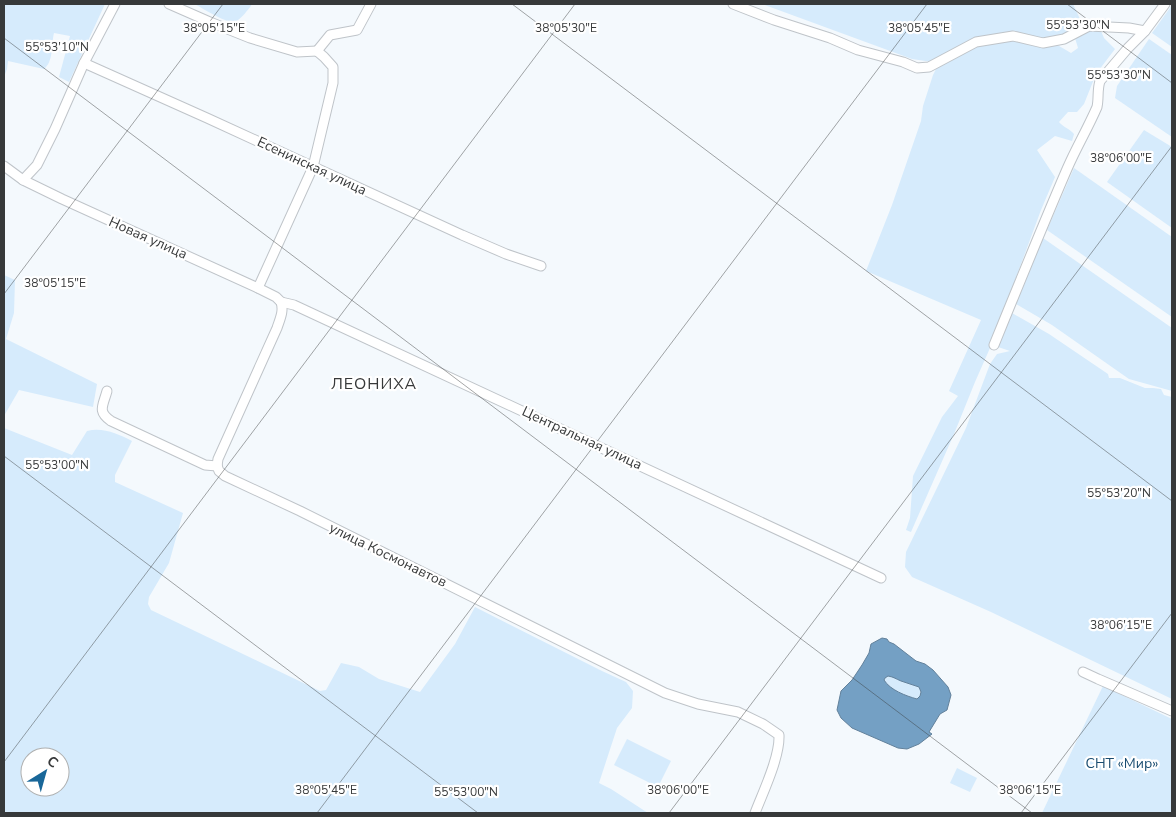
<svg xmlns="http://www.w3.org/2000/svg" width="1176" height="817" viewBox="0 0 1176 817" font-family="'Nunito Sans',sans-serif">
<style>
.green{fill:#d6ebfc;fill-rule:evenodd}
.water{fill:#74a0c4;stroke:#62819b;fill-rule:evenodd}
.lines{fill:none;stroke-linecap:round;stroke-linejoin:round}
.minor-casing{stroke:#bfc4c9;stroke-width:11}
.minor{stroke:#fff;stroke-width:9}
.ticks{fill:none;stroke:#37393a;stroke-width:1;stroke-opacity:0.45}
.labels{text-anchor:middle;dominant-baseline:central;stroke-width:4.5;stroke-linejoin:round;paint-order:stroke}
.street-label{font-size:14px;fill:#37393a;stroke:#fff}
.park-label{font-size:14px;fill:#194c70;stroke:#fff}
.quarter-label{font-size:16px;letter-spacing:1px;fill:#37393a;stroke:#fff}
.ticks-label{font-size:12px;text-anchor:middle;fill:#37393a;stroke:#fff;stroke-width:4.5;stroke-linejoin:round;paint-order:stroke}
</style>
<rect width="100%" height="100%" fill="#f4f9fd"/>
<g class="green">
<path d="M4,4H105L69,82L59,77L70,36L54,33C51,44 54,61 44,69L8,61L7,69L4,77Z"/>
<path d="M194,4H252C249,9 240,20 235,22C227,24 203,8 194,4Z"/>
<polygon points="762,4 1073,4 1082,23 1060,37 1040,40 1012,34 932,62 912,59"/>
<polygon points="1172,5 1172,47 1152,33"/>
<path d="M1094,27L1101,31L1104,38L1115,49L1096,74L1084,104L1077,112H1068L1059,122C1063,127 1070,129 1074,134L1072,141L1055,136L1037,150L1055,177L1041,210L990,348L975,382L954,434L911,532L906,530L910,518L913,476L942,417L958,396L949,391L981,320L866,271L892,205L921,121L923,106L933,75L938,65L953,59L963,50L976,43L1013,38L1054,43L1071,53L1078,48L1075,38Z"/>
<polygon points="1149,39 1172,55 1172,137 1115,98 1117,86"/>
<polygon points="1144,130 1172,147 1172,228 1107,182"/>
<polygon points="1074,168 1172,237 1172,317 1047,230"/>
<polygon points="1043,238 1172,328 1172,391 1129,379 1052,325 1016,304"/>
<polygon points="4,275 15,280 14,313 6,339 97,384 93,407 19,390 4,416"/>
<polygon points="1012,313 1049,334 1108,374 1109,378 1120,378 1145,388 1153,388 1161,389 1164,395 1172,397 1172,699 991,612 912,577 905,567 906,552 966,428 990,364 997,354 1010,351 998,347"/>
<path d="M4,428L72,455L87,431C103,427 118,434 132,441L115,475V482L183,513L169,563L149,597L148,604L151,610L320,691L326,690L341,663L359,667L379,679L420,692L455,644L475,607L602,671L626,682L633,691L632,708L617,728L599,783L611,789L648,813H4ZM30,757H60V787H30Z"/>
<path d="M888,676C894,677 897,679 901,681C907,683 913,685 919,687C921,692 921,695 917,699C906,696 890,690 884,680L885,678Z"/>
<polygon points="1103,686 1172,719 1172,813 1042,813"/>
<polygon points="627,739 671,761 658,787 614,765"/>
<polygon points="957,768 977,778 970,792 950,783"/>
</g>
<path class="water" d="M882,638L887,639L889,642L894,644L916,661L925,664L933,670L948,687L951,695L947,710L940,714L929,732L932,734L919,744L907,749L898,748L852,728L841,718L837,710L841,691L852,680L862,665L869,653L871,644ZM888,676C894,677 896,679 901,681C907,683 913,685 919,687L921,692L920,696L917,699C906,696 890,690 884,680L885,678Z"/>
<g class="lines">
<g class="minor-casing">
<g id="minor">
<polyline points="169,4 210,22 250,38 297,52 317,51"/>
<polyline points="733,4 774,20 830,38 858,50 903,62 917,68 929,67 976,42 1013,36 1043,43 1064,39 1089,26 1129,28 1145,31"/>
<polyline points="317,51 330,35 357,30 371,4"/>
<polyline points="84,63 207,118 462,235 506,254 541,266"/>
<polyline points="4,166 23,180 62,199 258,288 276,297 281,302"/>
<polyline points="23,180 37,165 55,129 84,63 115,4"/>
<polyline points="258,288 313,167 333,83 333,67 324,57 317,51"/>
<polyline points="281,302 294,305 881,578"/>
<path d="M994,345C1018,286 1042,227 1067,169C1076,148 1088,128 1097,107C1099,98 1097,90 1100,81L1128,48L1145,31L1165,4"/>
<path d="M107,391C103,406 97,411 111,421L205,465L217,466"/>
<path d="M217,466L219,471L225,476L300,511L665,693L698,704L738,712L763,724L779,735C780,757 763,792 755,813"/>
<path d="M217,466L218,459L277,328C280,319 284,311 281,302"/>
<polyline points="1083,672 1098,679 1172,711"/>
</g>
</g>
<use href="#minor" class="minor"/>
</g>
<path class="ticks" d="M512,4L1172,501M1067,4L1172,83M4,38L1032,813M4,294L223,4M4,456L478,813M4,762L575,4M317,813L927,4M669,813L1172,146M1021,813L1172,613"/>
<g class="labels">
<g class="street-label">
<text transform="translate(312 166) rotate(25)">Есенинская улица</text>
<text transform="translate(148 238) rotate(24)">Новая улица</text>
<text transform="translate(582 438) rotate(25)">Центральная улица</text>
<text transform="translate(388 555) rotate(26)">улица Космонавтов</text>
</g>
<g class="park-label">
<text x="1122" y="763">СНТ «Мир»</text>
</g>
<g class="quarter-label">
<text x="374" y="384">ЛЕОНИХА</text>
</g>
</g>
<g class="ticks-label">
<text x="1078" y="29">55°53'30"N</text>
<text x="214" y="32">38°05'15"E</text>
<text x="566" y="32">38°05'30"E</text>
<text x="919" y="32">38°05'45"E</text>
<text x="57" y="51">55°53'10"N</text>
<text x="1119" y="79">55°53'30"N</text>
<text x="1121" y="162">38°06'00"E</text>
<text x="55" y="287">38°05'15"E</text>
<text x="57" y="469">55°53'00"N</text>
<text x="1119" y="497">55°53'20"N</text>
<text x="1121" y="629">38°06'15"E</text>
<text x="326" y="794">38°05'45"E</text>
<text x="678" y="794">38°06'00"E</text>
<text x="1030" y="794">38°06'15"E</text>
<text x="466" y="796">55°53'00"N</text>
</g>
<rect width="1176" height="817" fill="none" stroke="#37393a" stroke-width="10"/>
<g transform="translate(45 772) rotate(37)"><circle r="24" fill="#ffffff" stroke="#afb0b0"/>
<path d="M0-4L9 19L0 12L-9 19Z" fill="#196799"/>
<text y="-8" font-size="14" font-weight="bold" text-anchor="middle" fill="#37393a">С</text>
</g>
</svg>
